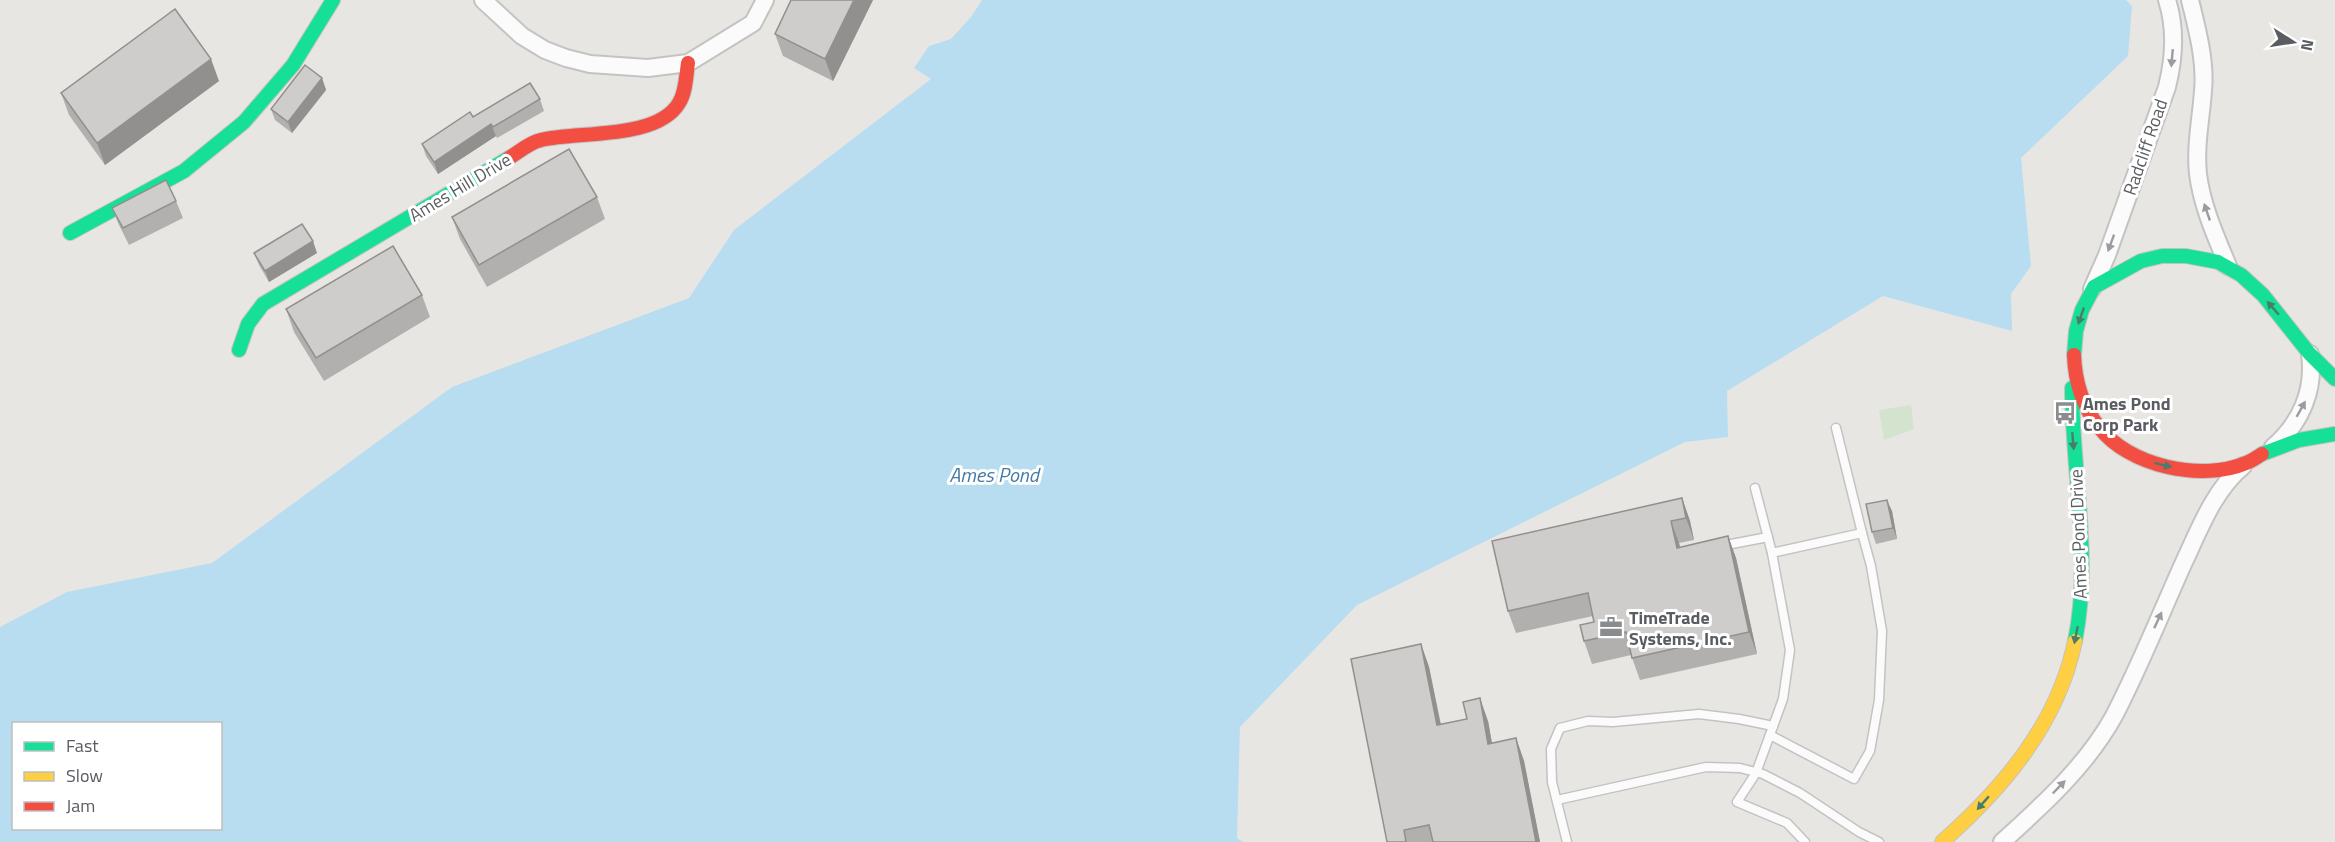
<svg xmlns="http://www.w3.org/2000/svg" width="2335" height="842" viewBox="0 0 2335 842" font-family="'Titillium Web',sans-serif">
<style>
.green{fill:#d3e3ce}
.water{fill:#b8ddf1;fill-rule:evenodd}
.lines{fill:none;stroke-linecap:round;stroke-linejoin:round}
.lane-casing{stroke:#c4c3c3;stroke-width:11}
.street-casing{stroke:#c4c3c3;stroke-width:20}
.fast-casing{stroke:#c3c3c2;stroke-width:16}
.slow-casing{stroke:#c3c3c2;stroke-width:16}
.jam-casing{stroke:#c3c3c2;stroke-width:16}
.lane{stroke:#fcfbfb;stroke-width:8}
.street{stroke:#fcfbfb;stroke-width:16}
.fast{stroke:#16e098;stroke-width:14}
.slow{stroke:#ffcf43;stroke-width:14}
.jam{stroke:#f24e42;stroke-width:14}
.wall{fill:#b2b0af}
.shaded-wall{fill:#91908e}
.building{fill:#cfcdcb;stroke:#91908e;stroke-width:1.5}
.oneway{fill:#9a9c9e}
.oneway2{fill:#487d6e}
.labels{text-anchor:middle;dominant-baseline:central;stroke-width:6;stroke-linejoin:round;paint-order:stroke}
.street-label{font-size:18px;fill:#595c60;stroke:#fff}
.poi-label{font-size:18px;font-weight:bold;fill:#595c60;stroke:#fff;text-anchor:start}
.water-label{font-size:20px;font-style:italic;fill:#447ba6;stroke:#fff}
</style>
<rect width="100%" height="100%" fill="#e8e6e2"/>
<polygon class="green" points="1911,405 1914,429 1884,440 1879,410"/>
<path class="water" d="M982,0H2126L2132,6L2128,56L2021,158L2031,266L2011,294L2012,331L1883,296L1727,391L1728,437L1685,442L1357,605L1240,727L1237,838L1243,842H0V627L67,592L212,563L452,387L689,298L734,230L931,79L914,68L929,46L951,39L971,17ZM14,724H220V828H14Z"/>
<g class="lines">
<g class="lane-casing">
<g id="lane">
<polyline points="1836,428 1862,533"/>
<polyline points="1755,488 1772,553 1790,650 1783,699 1756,773 1737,802 1787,823 1805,842"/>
<polyline points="1721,546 1768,537"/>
<polyline points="1770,735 1854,779 1870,751 1879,700 1882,631 1871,566 1862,533 1772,553"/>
<polyline points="1557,800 1706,767 1740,768 1763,774 1800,793 1859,832 1879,842"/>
<polyline points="1567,842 1552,782 1551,749 1560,728 1588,721 1613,722 1699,714 1739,719 1773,726"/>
</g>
</g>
<g class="street-casing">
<g id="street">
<polyline points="483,0 522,36 545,50 566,58 590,64 648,68 688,63 753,23 765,0"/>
<path d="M2190,0C2197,29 2206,61 2203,91C2201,119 2195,146 2198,174C2202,206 2216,237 2228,266"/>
<path d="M2092,289L2107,255L2167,87C2174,59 2176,28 2167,0"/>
<path d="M2273,447C2301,423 2315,390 2310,354"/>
<path d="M2002,842C2043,805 2087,765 2114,716C2140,666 2161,613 2184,562C2200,528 2214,490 2243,466"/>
</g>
</g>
<g class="fast-casing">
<g id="fast">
<polyline points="70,233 184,171 244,122 293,65 333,0"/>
<polyline points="239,350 248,324 263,304 509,158"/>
<polyline points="2074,355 2076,331 2082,310 2094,287 2141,261 2162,256 2186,256 2218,262 2241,275 2263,295 2309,353 2335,379"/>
<path d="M2072,388C2072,473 2092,557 2075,641"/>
<polyline points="2262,454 2299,440 2335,434"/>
</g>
</g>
<g class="slow-casing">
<path id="slow" d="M1942,842C2003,788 2058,724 2075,641"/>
</g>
<g class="jam-casing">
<g id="jam">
<path d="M509,158C519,152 530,142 541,140C578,131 657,140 679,103C686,92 686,76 688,63"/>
<path d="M2074,355C2075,382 2082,406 2099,427C2128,466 2202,482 2246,463C2252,461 2257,457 2262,454"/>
</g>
</g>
<use href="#lane" class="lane"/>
<use href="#street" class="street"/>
<use href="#fast" class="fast"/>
<use href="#slow" class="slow"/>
<use href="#jam" class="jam"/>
</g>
<g class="wall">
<polygon points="791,0 873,0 833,81 783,56 775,34"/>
<polygon points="322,78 326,90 292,133 275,120 271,109"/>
<polygon points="219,81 105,165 69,115 61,93"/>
<polygon points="540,99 544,111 497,138 496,136 438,174 426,156 422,144 473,117"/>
<polygon points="597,197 605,219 487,287 460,239 452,217"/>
<polygon points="176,201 183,218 129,245 119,225 112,208"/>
<polygon points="254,253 317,253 269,282 259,265"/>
<polygon points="422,295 430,317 324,381 294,332 286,309"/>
<polygon points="1682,498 1690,521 1694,540 1679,543 1680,547 1728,536 1736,558 1757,654 1640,680 1631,655 1592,664 1584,641 1594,622 1593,616 1516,633 1508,611"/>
<polygon points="1892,511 1897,539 1876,544 1872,532"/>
<polygon points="1421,644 1429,667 1441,724 1488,721 1492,743 1516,738 1524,761 1540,842 1387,842"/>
</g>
<g class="shaded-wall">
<polygon points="854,0 873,0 833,81 825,59"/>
<polygon points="211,59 219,81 105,165 97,143"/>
<polygon points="322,78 326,90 292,133 288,122"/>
<polygon points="491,124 496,136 438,174 434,162"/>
<polygon points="313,241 317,253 269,282 265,271"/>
<polygon points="1682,498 1690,521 1694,540 1686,518"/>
<polygon points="1887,500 1892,511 1897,539 1893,528"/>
<polygon points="1671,521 1679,543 1685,570 1677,548"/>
<polygon points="1728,536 1736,558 1757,654 1749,632"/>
<polygon points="1421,644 1429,667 1445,747 1437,725"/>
<polygon points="1480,698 1488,721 1496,766 1488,744"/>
<polygon points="1516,738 1524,761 1540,842 1536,842"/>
</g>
<g class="building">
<polygon points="791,0 854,0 825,59 775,34"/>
<polygon points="175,9 211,59 97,143 61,93"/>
<polygon points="305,65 322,78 288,122 271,109"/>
<polygon points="530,83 540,99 493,127 491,124 434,162 422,144 470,112 473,117"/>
<polygon points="569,149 597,197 479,265 452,217"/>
<polygon points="166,180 176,201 123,228 112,208"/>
<polygon points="302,224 313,241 265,271 254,253"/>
<polygon points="393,246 422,295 316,358 286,309"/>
<polygon points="1682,498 1686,518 1671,521 1677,548 1728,536 1749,632 1632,658 1626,632 1584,641 1580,625 1594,622 1588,593 1508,611 1492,541"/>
<polygon points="1887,500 1893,528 1872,532 1866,504"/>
<polygon points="1421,644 1437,725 1467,719 1463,702 1480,698 1488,744 1516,738 1536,842 1433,842 1429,825 1404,830 1406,842 1387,842 1351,659"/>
</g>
<defs><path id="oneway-solid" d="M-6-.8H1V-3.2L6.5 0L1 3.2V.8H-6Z" transform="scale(1.5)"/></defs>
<g class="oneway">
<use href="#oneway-solid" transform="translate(2172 58) rotate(95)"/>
<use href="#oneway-solid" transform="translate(2207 212) rotate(-109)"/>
<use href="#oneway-solid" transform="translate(2111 243) rotate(110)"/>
<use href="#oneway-solid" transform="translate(2301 409) rotate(-61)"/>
<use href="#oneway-solid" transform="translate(2158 620) rotate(-65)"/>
<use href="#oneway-solid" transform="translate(2059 787) rotate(-46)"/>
</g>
<g class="oneway2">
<use href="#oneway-solid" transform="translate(2273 308) rotate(-131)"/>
<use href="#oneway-solid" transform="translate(2081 316) rotate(109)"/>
<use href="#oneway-solid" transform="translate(2073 441) rotate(85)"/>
<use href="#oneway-solid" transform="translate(2163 465) rotate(14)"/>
<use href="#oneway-solid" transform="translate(2076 635) rotate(101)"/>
<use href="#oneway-solid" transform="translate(1983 803) rotate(131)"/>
</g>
<defs>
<g id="bus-bare" transform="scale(1.8)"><path d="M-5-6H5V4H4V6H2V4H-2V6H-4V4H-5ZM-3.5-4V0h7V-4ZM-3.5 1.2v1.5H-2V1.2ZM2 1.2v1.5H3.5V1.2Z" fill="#8b8c8e" stroke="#fff" stroke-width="2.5" paint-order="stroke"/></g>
<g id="office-bare" transform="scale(1.8)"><path d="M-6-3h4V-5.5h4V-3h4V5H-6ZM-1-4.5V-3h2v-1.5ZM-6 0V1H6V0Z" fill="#8b8c8e" stroke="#fff" stroke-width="2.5" paint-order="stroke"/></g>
</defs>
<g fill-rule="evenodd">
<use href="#bus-bare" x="2065" y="413"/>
<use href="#office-bare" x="1611" y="627"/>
</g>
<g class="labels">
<g class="street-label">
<text transform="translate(2145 147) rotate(-71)">Radcliff Road</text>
<text transform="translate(460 187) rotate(-31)">Ames Hill Drive</text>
<text transform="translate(2078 534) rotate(-92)">Ames Pond Drive</text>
</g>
<g class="poi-label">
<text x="2083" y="403">Ames Pond<tspan x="2083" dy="21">Corp Park</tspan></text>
<text x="1629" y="617">TimeTrade<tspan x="1629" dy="21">Systems, Inc.</tspan></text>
</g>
<g class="water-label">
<text x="994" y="474">Ames Pond</text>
</g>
</g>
<rect x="12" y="722" width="210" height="108" fill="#ffffff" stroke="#bdbebf" stroke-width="1.5"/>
<rect x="24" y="742" width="30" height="9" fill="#16e098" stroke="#bdbebf" stroke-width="1.5"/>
<text x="66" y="752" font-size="18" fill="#595c60">Fast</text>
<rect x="24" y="772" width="30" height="9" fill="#ffcf43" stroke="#bdbebf" stroke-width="1.5"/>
<text x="66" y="782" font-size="18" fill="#595c60">Slow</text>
<rect x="24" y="802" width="30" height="9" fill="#f24e42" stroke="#bdbebf" stroke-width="1.5"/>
<text x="66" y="812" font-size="18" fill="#595c60">Jam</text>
<g transform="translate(2293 42) rotate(102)" stroke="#ffffff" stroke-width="4.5" paint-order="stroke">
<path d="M0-4.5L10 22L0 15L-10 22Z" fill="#595c60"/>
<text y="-9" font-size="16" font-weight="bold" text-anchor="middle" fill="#595c60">N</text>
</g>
</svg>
